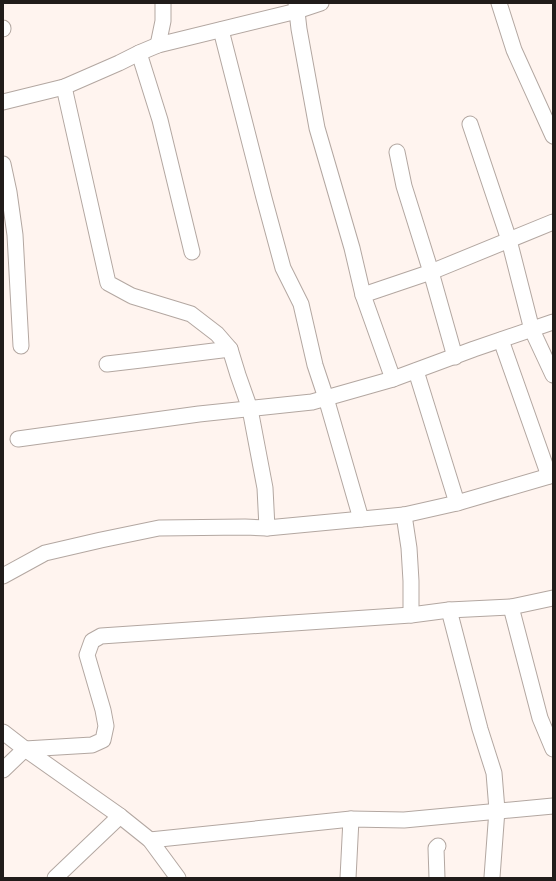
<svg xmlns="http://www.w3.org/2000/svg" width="556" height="881" viewBox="0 0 556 881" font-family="'Titillium Web',sans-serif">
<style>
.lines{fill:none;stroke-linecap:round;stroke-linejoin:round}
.minor-casing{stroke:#b3a7a1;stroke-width:17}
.minor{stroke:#fff;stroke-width:15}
</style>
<rect width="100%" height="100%" fill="#fff4ef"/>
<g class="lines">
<g class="minor-casing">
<g id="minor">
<polyline points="296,3 299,29 317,128 352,248 363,295 393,379"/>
<polyline points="499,3 514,50 553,136"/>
<polyline points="3,28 3,29"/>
<polyline points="221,30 264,198 283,268 301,304 315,365 326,398 361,519"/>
<polyline points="158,45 163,21 163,3"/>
<polyline points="139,53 160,120 192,252"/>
<polyline points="64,87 108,283 132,296 191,314 217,334 230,349 238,375 250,409 265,488 267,528"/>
<polyline points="3,102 64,87 119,63 139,53 158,45 297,11 321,3"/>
<polyline points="470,124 509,240 532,330 553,375"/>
<polyline points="397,152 404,186 431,272 455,357"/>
<polyline points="3,164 9,192 15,235 21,346"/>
<polyline points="363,295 431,272 553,222"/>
<polyline points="501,340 549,476"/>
<polyline points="107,364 141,360 230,349"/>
<polyline points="416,371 457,503"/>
<polyline points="18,439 199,414 312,402 393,379 474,349 553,322"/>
<polyline points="404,515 409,548 411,581 411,615"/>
<polyline points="3,576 45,553 101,540 159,528 245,527 267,528 404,515 457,503 553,475"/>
<polyline points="511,607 540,718 553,749"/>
<polyline points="449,610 480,729 494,773 497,810 492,877"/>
<polyline points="3,732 25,749 120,816 150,840 178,878"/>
<polyline points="3,770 25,749 92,745 103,740 106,726 103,710 87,655 92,641 101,636 411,615 449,610 511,607 553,598"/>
<polyline points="150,840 351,819 404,820 553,806"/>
<polyline points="55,878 120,816"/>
<polyline points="348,878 351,819"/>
<polyline points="437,878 436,848 438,846"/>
</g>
</g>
<use href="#minor" class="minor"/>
</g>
<rect width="556" height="881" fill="none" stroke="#211c1a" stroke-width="8"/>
</svg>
